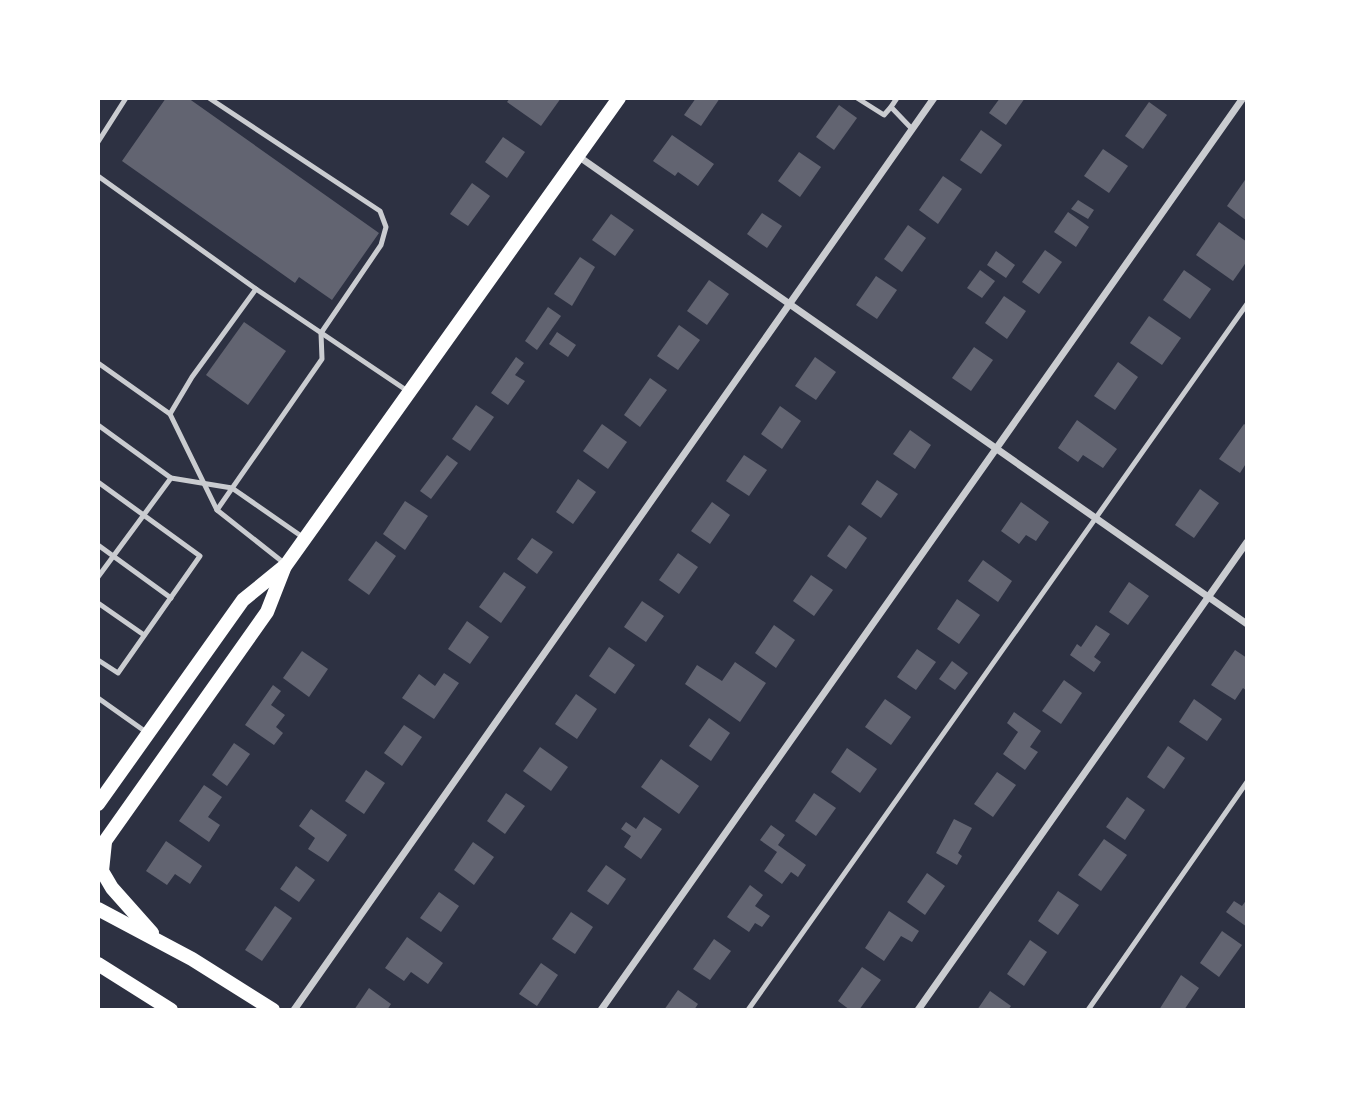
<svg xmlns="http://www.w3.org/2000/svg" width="1345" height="1108" viewBox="0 0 1345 1108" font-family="'Archivo Narrow',sans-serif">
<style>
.building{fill:#626471}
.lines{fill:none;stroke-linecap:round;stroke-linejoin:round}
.service{stroke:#caccd0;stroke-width:5}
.minor{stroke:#caccd0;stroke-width:7}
.secondary{stroke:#fff;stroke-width:14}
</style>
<rect width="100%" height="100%" fill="#2d3142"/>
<g class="building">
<polygon points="166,98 188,98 379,233 332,300 299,277 295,283 122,161"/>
<polygon points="510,98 561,98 541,126 507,102"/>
<polygon points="696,98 720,98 701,126 684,115"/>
<polygon points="1000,98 1025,98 1006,125 989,113"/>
<polygon points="1149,102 1167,115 1143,149 1125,136"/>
<polygon points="839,105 857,118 834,150 816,137"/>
<polygon points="981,130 1002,145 981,174 960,160"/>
<polygon points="672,135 714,164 698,186 678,172 675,176 653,161"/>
<polygon points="503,137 525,152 507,178 485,162"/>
<polygon points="1103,149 1128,166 1109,193 1084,176"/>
<polygon points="799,152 821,167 800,197 778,181"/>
<polygon points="943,176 962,189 938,224 919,210"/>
<polygon points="1247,177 1247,221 1227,206"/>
<polygon points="472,183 490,196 468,226 450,214"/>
<polygon points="1078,200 1094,210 1088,219 1071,209"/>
<polygon points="1068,212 1089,227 1076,247 1054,232"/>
<polygon points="762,213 782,226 767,248 747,234"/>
<polygon points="611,214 634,230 615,256 592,240"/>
<polygon points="1219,222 1247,242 1247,261 1233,281 1196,255"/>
<polygon points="908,225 926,238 902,272 884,259"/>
<polygon points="1045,250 1062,262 1039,294 1022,282"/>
<polygon points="996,251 1015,265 1006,278 987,265"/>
<polygon points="580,257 595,267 572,306 554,294"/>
<polygon points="980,270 995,281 982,298 967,288"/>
<polygon points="1184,270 1211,289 1190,319 1163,300"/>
<polygon points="876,276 897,290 877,319 856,305"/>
<polygon points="709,280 729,294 707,325 687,311"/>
<polygon points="1004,296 1026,311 1007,339 985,323"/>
<polygon points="548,307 561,316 537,350 525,341"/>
<polygon points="1149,316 1181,338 1162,365 1130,343"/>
<polygon points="244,322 286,351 248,405 206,375"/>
<polygon points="679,325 700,340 678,370 657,356"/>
<polygon points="557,332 576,345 568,357 549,344"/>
<polygon points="974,347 993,360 971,391 952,378"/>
<polygon points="516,357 524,363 515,375 525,381 508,405 491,393"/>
<polygon points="815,357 836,372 816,400 795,386"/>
<polygon points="1118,362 1138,377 1115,410 1094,396"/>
<polygon points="650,378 667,390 640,427 624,415"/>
<polygon points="476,405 494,417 470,451 452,439"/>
<polygon points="780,406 801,421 782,449 761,434"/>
<polygon points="1077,420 1117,449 1103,468 1083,455 1078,462 1058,448"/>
<polygon points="602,424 627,442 608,469 583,451"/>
<polygon points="1244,424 1247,426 1247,462 1240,473 1219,459"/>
<polygon points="910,430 931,445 915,469 893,454"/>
<polygon points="447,455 458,463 431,499 420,491"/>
<polygon points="744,455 767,470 749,496 726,481"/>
<polygon points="578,479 596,492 573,524 556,512"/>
<polygon points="877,480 898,494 881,518 861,504"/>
<polygon points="1200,489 1219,503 1194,538 1175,525"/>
<polygon points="405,501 428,516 405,550 383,534"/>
<polygon points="712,502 730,515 710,544 691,531"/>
<polygon points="1021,502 1049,522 1036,541 1026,535 1019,544 1001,531"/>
<polygon points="849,525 867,538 846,569 827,556"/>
<polygon points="532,538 553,552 537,574 517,559"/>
<polygon points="376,541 396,556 369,595 348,580"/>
<polygon points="678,553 698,567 679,594 659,580"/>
<polygon points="983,560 1012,581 998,602 968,581"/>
<polygon points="504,572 526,587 501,623 479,607"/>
<polygon points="811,575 833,590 814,616 793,601"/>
<polygon points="1129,582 1149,596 1128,625 1109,612"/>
<polygon points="957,599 980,615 959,644 937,629"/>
<polygon points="642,601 664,616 646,642 624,627"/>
<polygon points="467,621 489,637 470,664 448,649"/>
<polygon points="774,625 795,640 776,668 755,653"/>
<polygon points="1096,625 1110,634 1094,657 1101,662 1094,672 1070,655 1077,644 1081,647"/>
<polygon points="609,647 635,665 615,694 589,676"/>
<polygon points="917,649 936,662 916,690 897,677"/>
<polygon points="1235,650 1247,658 1247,691 1243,688 1235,700 1211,685"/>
<polygon points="302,651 328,669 309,697 283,678"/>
<polygon points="952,661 968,673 955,690 939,679"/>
<polygon points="735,662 766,683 740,722 685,684 697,665 722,681"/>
<polygon points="444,673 459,683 434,719 402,698 419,674 435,686"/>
<polygon points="1064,680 1082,693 1061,724 1042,711"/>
<polygon points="273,685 281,691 271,705 285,715 276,727 283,733 274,745 245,725"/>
<polygon points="576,694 597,709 577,739 555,724"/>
<polygon points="885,699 911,717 891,745 865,727"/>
<polygon points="1194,699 1222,719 1207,741 1179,722"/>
<polygon points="1014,712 1041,731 1030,747 1038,752 1025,770 1003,754 1018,732 1007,723"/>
<polygon points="709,718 730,733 711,761 689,746"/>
<polygon points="404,725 422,737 402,766 384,753"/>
<polygon points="234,743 250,754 227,786 212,775"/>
<polygon points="1168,746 1185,758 1164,789 1147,777"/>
<polygon points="540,747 568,767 551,791 523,771"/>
<polygon points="847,748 877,769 860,793 831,772"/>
<polygon points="661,759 699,786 679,814 641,787"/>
<polygon points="366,770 385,783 364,814 345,801"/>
<polygon points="997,772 1016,785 993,817 974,804"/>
<polygon points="204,785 222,797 208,817 220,825 209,842 179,821"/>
<polygon points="506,793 525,806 505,834 487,821"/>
<polygon points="814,793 836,808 816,836 795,821"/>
<polygon points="1127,797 1145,810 1125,840 1106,827"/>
<polygon points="311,809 347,835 328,862 308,849 315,838 299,826"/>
<polygon points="644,817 662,829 641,859 624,847 631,836 621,829 626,822 636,829"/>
<polygon points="954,819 972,828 958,853 962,856 957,865 936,853"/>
<polygon points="771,825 785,835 778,845 806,865 798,877 791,872 782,884 764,871 777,852 760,840"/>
<polygon points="1104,839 1127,855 1101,891 1078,875"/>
<polygon points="166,841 202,866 190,884 175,874 167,885 146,871"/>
<polygon points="473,842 494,857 474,885 454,870"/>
<polygon points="606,865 626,879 608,905 587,891"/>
<polygon points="296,866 315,880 299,902 280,889"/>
<polygon points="927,873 945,886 925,915 907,902"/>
<polygon points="750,885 763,895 755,906 770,916 762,927 755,923 749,932 727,917"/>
<polygon points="1058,891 1079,905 1058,935 1038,921"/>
<polygon points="439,892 459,906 441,932 420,918"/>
<polygon points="1247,899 1247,927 1226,912 1234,901 1242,906"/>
<polygon points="275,906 292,918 262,961 245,950"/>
<polygon points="889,911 919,931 912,942 901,936 884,961 865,948"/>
<polygon points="571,912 593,927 575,954 552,939"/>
<polygon points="1222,931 1242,945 1219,977 1200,963"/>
<polygon points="407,937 443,963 428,984 411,972 404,981 385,968"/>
<polygon points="714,939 731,951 710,980 693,969"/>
<polygon points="1030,940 1047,952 1024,986 1007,974"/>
<polygon points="541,963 558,975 537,1006 519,994"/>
<polygon points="862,967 881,980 859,1010 850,1010 838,1001"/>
<polygon points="1181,975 1199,988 1184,1010 1159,1010"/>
<polygon points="369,988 391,1004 387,1010 354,1010"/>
<polygon points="678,990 698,1004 694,1010 664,1010"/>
<polygon points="990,991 1011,1006 1008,1010 977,1010"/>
</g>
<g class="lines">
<g class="service">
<polyline points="209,98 380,211 386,227 381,245 321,333 322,359 217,510"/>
<polyline points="857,98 884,115 891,107"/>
<polyline points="897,98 891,107 912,129"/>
<polyline points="98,142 126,98"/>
<polyline points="98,176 256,289"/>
<polyline points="98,363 170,414"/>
<polyline points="98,425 171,478"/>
<polyline points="98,482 200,556 118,673 98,660"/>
<polyline points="98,545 171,598"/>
<polyline points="284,563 217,510 170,414 192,377 256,289 409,392"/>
<polyline points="98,577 171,478 232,488 304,538"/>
<polyline points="98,603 144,635"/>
<polyline points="98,698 146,732"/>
<polyline points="748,1010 1247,304"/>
<polyline points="1088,1010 1247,782"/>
</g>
<g class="minor">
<polyline points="578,156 1247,624"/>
<polyline points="294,1010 934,98"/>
<polyline points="601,1010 1243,98"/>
<polyline points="918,1010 1247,542"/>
</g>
<g class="secondary">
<polyline points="98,804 243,600 286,565 619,98"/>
<polyline points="105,842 102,871 112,888 152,933"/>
<polyline points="98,851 267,612 285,566"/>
<polyline points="98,909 192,959 273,1010"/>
<polyline points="98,964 171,1010"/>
</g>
</g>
<rect width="1345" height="1108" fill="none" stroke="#ffffff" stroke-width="200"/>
</svg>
